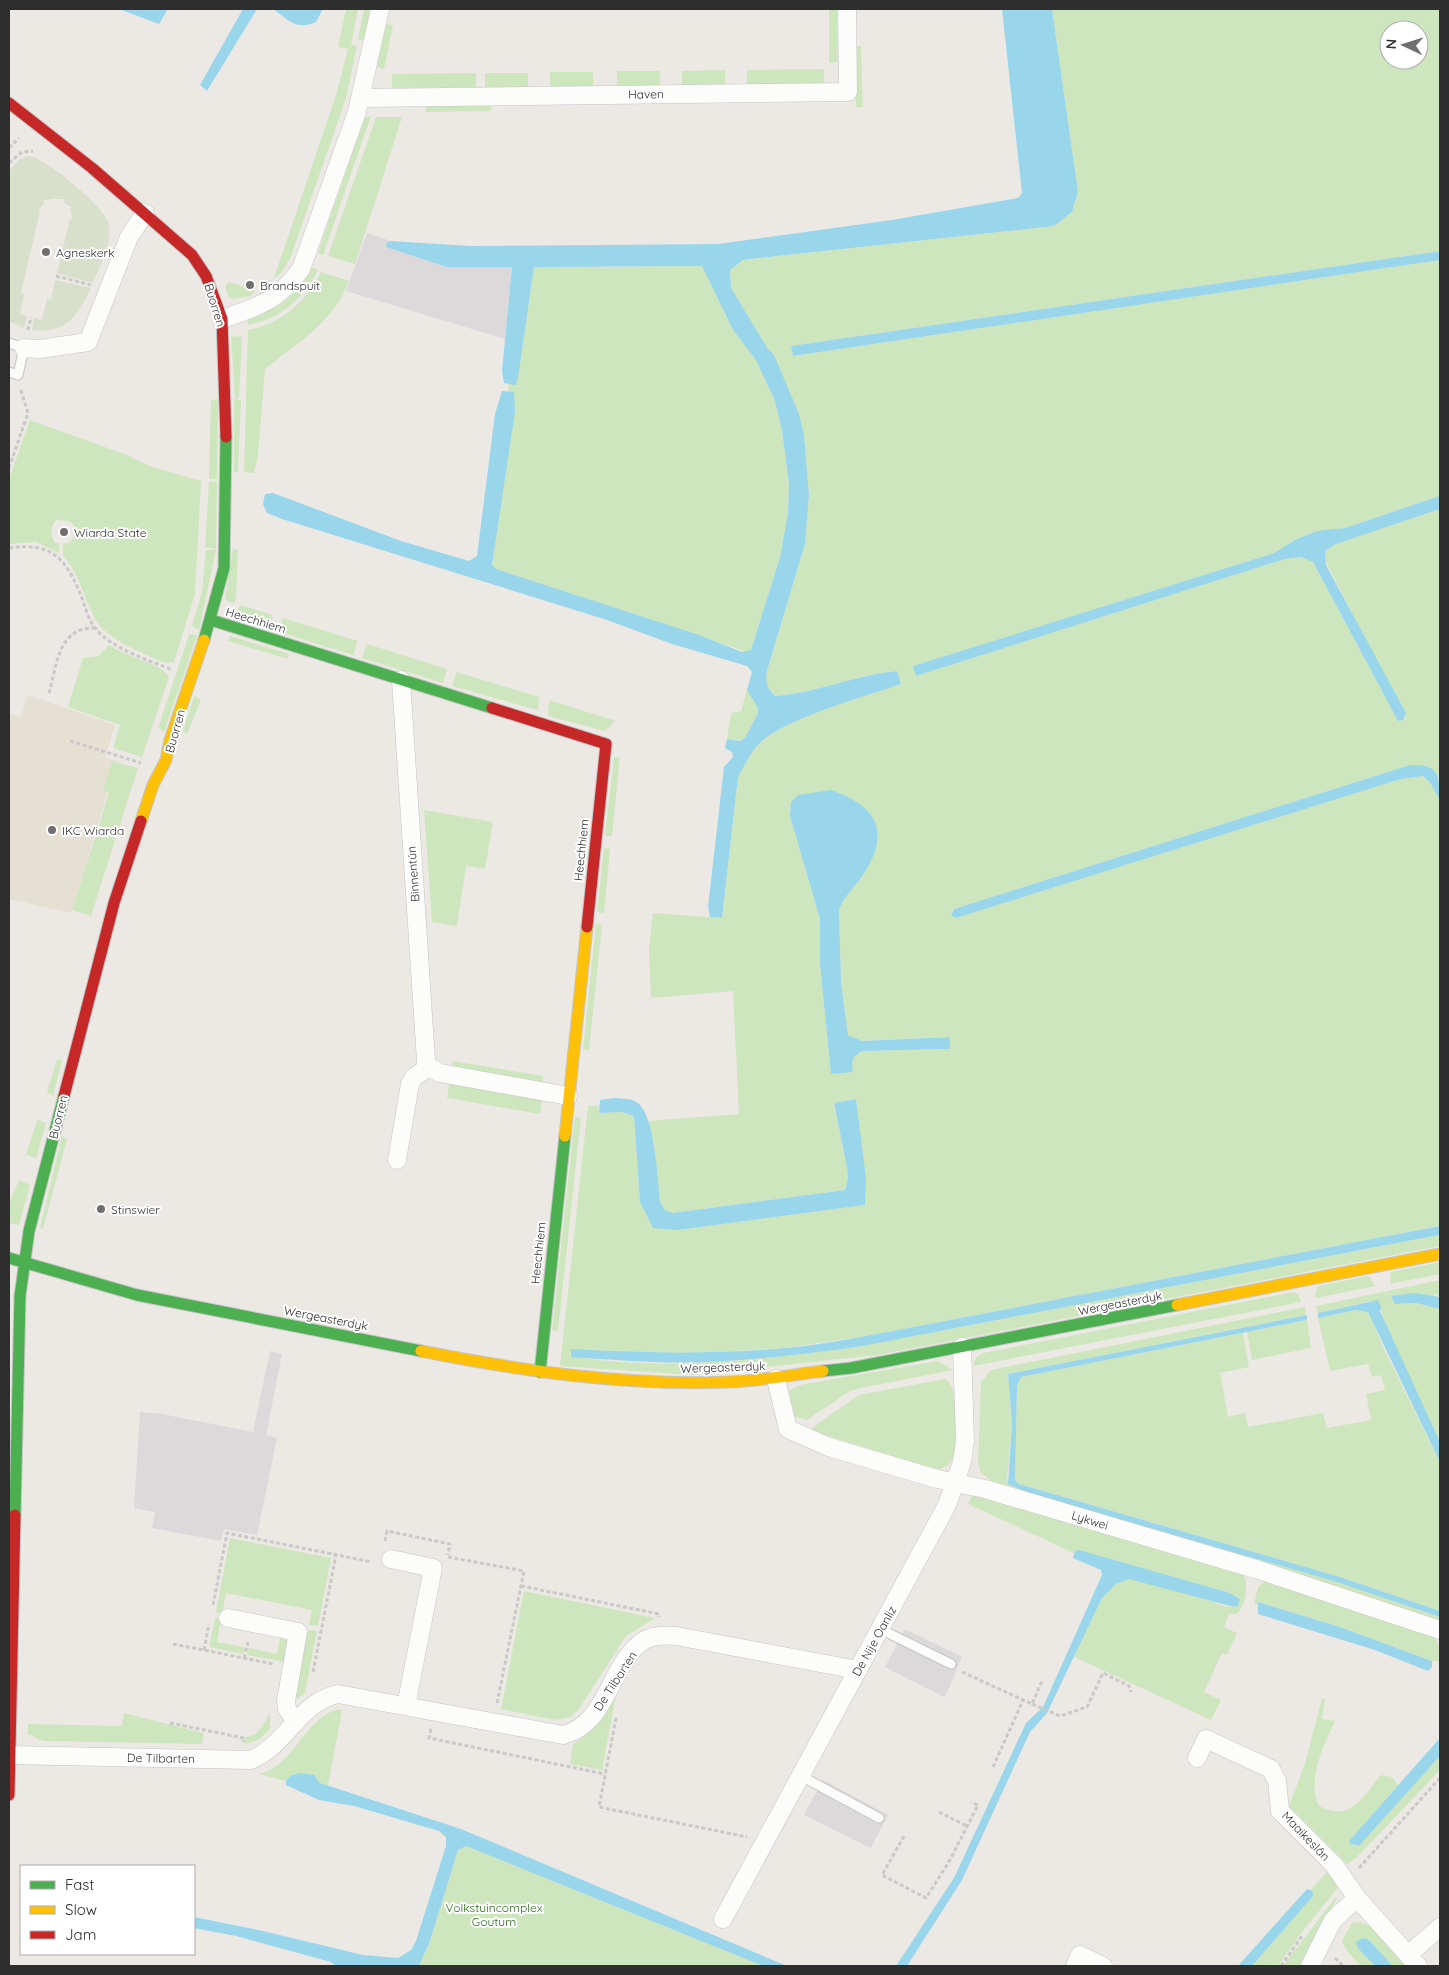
<svg xmlns="http://www.w3.org/2000/svg" width="1449" height="1975" viewBox="0 0 1449 1975" font-family="Quicksand,sans-serif">
<style>
.industrial{fill:#dcd9db}
.education{fill:#e6e0d3}
.green{fill:#cee6be;fill-rule:evenodd}
.cemetery{fill:#d8e0cc}
.water{fill:#99d6ec}
.lines{fill:none;stroke-linecap:round;stroke-linejoin:round}
.lane-casing{stroke:#c5c4c5;stroke-width:11}
.street-casing{stroke:#c5c4c5;stroke-width:19}
.fast-casing{stroke:#c5c4c5;stroke-width:13}
.slow-casing{stroke:#c5c4c5;stroke-width:13}
.jam-casing{stroke:#c5c4c5;stroke-width:13}
.path{stroke:#c9c9c8;stroke-width:3;stroke-dasharray:4 2.5;stroke-linecap:butt}
.lane{stroke:#fcfcfb;stroke-width:9}
.street{stroke:#fcfcfb;stroke-width:18}
.fast{stroke:#4caf50;stroke-width:11}
.slow{stroke:#ffc107;stroke-width:11}
.jam{stroke:#c62828;stroke-width:11}
.poi-dot{fill:#706f6e;stroke:#fff;stroke-width:2}
.labels{text-anchor:middle;dominant-baseline:central;stroke-width:4;stroke-linejoin:round;paint-order:stroke}
.street-label{font-size:12px;fill:#2e2e2e;stroke:#fff}
.poi-label{font-size:12px;fill:#2e2e2e;stroke:#fff;text-anchor:start}
.park-label{font-size:12px;fill:#2c6e1b;stroke:#fff}
</style>
<rect width="100%" height="100%" fill="#ece8e4"/>
<g class="industrial">
<polygon points="367,233 391,241 387,242 447,267 512,267 505,339 346,291"/>
<polygon points="270,1351 282,1354 266,1435 277,1438 257,1535 224,1529 221,1541 152,1528 155,1512 134,1508 140,1412 162,1414 253,1432"/>
<polygon points="905,1629 962,1657 945,1697 885,1667"/>
<polygon points="823,1780 888,1815 871,1848 804,1815"/>
</g>
<polygon class="education" points="28,695 115,725 105,758 117,761 71,913 9,899 9,714 21,717"/>
<g class="green">
<polygon points="346,9 358,9 351,44 357,46 346,98 290,259 281,273 266,285 264,284 274,278 336,95 348,49 338,47"/>
<polygon points="364,9 371,9 365,41 358,39"/>
<polygon points="829,9 837,9 838,62 829,63"/>
<path d="M1052,9H1440V251L791,346L793,356L1440,260V496L1345,528L1317,532L1295,540L1274,553L914,666L916,676L1285,559L1301,557L1313,562L1398,721L1403,720L1405,717L1324,558L1325,551L1336,544L1440,509V779C1433,767 1423,765 1410,765L954,909L951,912L956,918L1401,779L1422,776L1431,784L1440,801V1226L861,1337L785,1348L703,1353H570L571,1356C667,1372 767,1359 863,1346L1440,1235V1246L877,1355L693,1375L560,1366L588,1106L598,1105L599,1113L622,1112L634,1116L640,1202L678,1230L865,1205L856,1099L834,1103L847,1167L848,1179L845,1190L673,1213L665,1210L660,1202L654,1145L648,1121L739,1114L733,991L651,998L649,948L653,913L722,918L738,777C745,765 751,751 762,742C789,717 863,697 901,684L896,671C855,675 816,693 775,696C767,688 765,682 767,671L805,544L809,495L804,435L768,349L731,288L730,270L743,260L1054,226L1072,212L1078,192ZM1389,30H1419V60H1389ZM790,807L861,878L841,901L839,910L841,982L848,1035L862,1041L949,1037L950,1049L863,1051C852,1056 851,1060 852,1071L831,1074L820,964V919L790,816Z"/>
<polygon points="386,24 393,25 384,69 377,67"/>
<polygon points="856,46 861,46 863,107 856,107"/>
<polygon points="824,69 824,83 747,85 747,70"/>
<polygon points="725,70 725,85 682,85 682,71"/>
<rect x="617" y="71" width="43" height="15"/>
<polygon points="550,72 593,72 593,86 550,87"/>
<polygon points="476,73 476,87 392,88 392,74"/>
<rect x="485" y="73" width="43" height="14"/>
<polygon points="491,105 491,111 426,112 426,106"/>
<polygon points="371,116 323,255 318,253 364,118"/>
<polygon points="376,117 402,117 355,264 328,256"/>
<polygon points="702,266 733,330 756,360 775,401 782,431 789,485 788,513 780,557 751,650 747,652 496,569 492,565 514,393 508,392 509,384 516,384 519,372 534,267"/>
<path d="M312,267L318,270C305,298 278,320 248,325V319C276,311 299,295 312,267Z"/>
<path d="M321,272L349,281C334,322 297,343 265,369L258,455L254,473L244,472L248,330C281,324 306,302 321,272Z"/>
<polygon points="229,282 255,291 250,296 233,299 228,296 225,286"/>
<polygon points="231,336 242,337 239,398 235,398"/>
<polygon points="218,399 217,479 209,479 211,400"/>
<polygon points="234,399 241,400 238,472 234,472"/>
<path d="M30,420L124,454L152,467L201,481L195,594L174,662C164,665 154,658 145,654C131,648 116,641 104,630C85,611 84,578 63,556V543H69L73,539L74,525L68,521L56,520C50,527 50,536 55,543H59V553L36,542L9,544V479Z"/>
<polygon points="209,482 217,482 216,549 205,547"/>
<polygon points="233,549 238,550 236,597 234,603 225,600"/>
<polygon points="206,550 216,550 199,630 192,626 202,592"/>
<polygon points="240,605 273,615 268,629 235,618"/>
<polygon points="283,618 358,641 353,655 279,632"/>
<polygon points="192,634 197,636 164,732 158,728 189,635"/>
<polygon points="230,636 289,654 288,659 228,641"/>
<polygon points="367,644 447,669 443,683 362,658"/>
<path d="M109,645C122,655 163,664 169,677L142,757L113,748L120,725L68,707L83,658L99,656Z"/>
<polygon points="457,672 539,697 538,710 452,686"/>
<polygon points="747,690 758,708 758,713 745,738 740,741 727,739 731,713 741,711"/>
<polygon points="194,696 201,700 187,734 183,732"/>
<polygon points="549,700 616,721 605,731 548,716"/>
<polygon points="614,757 620,757 612,836 605,836"/>
<polygon points="112,761 138,768 91,916 72,910 109,793 103,791"/>
<polygon points="424,810 493,822 485,869 466,866 457,926 432,922"/>
<polygon points="604,848 610,849 604,913 597,912"/>
<polygon points="596,924 602,925 589,1050 583,1050"/>
<polygon points="57,1060 62,1060 53,1096 47,1092"/>
<polygon points="453,1061 543,1076 543,1082 452,1067"/>
<polygon points="449,1084 542,1100 540,1114 447,1098"/>
<polygon points="575,1117 581,1118 558,1331 552,1330"/>
<polygon points="39,1120 46,1123 36,1159 26,1154 37,1121"/>
<polygon points="62,1136 67,1139 43,1229 40,1228"/>
<polygon points="19,1180 30,1185 19,1225 9,1223 9,1204"/>
<polygon points="1440,1262 1440,1274 1390,1284 1391,1272"/>
<polygon points="1369,1276 1375,1286 1316,1298 1315,1296 1318,1286"/>
<polygon points="1440,1280 1440,1297 1437,1295 1395,1304 1416,1303 1440,1309 1440,1442 1392,1342 1380,1308 1371,1301 1318,1313 1316,1306"/>
<polygon points="1294,1292 1298,1294 1301,1302 973,1366 976,1358 983,1353"/>
<path d="M1305,1307L1306,1315L1008,1374L1012,1424L1007,1479L1012,1487L1026,1492C1164,1532 1305,1567 1440,1617V1625L987,1485L989,1479L981,1473L978,1464L981,1382L991,1370Z"/>
<polygon points="1356,1310 1365,1310 1371,1317 1383,1347 1440,1462 1440,1611 1340,1577 1019,1484 1015,1480 1017,1386 1021,1377 1243,1333 1249,1367 1220,1373 1228,1417 1245,1413 1248,1427 1323,1413 1327,1428 1371,1420 1366,1394 1385,1390 1381,1375 1372,1377 1368,1364 1330,1371 1318,1318"/>
<polygon points="1307,1320 1311,1348 1252,1360 1247,1332"/>
<polygon points="938,1361 953,1370 861,1388 850,1391 807,1420 793,1416 787,1392 800,1385"/>
<path d="M945,1379C961,1388 961,1448 951,1462C948,1466 942,1468 937,1470L809,1430L859,1395Z"/>
<path d="M973,1493L1242,1569C1248,1583 1248,1602 1237,1614H1229L1224,1627L1237,1633L1227,1655L1222,1653L1204,1692L1221,1700L1211,1720L1074,1657C1084,1634 1102,1579 1131,1579C1152,1579 1184,1593 1205,1599C1215,1602 1228,1610 1238,1606L1230,1593L1108,1560L1074,1553L968,1504Z"/>
<polygon points="230,1538 331,1558 318,1626 309,1625 312,1610 226,1593 222,1614 216,1612"/>
<polygon points="1269,1577 1434,1636 1440,1648 1440,1661 1432,1661 1340,1627 1259,1602 1258,1605 1254,1604 1258,1587"/>
<polygon points="524,1591 655,1618 626,1636 579,1709 571,1717 555,1720 501,1709"/>
<polygon points="215,1618 221,1619 217,1642 244,1647 243,1654 209,1647"/>
<polygon points="308,1630 317,1631 305,1693 297,1699 295,1695"/>
<polygon points="280,1638 288,1641 284,1662 247,1655 249,1648 277,1654"/>
<polygon points="616,1696 602,1770 570,1764 573,1744 593,1730"/>
<path d="M1322,1698L1325,1699L1322,1719L1335,1721C1324,1744 1306,1781 1319,1806C1351,1823 1363,1797 1381,1775L1392,1777L1398,1785L1350,1840L1355,1846H1359L1440,1756V1770L1356,1858L1347,1864L1289,1806L1305,1764Z"/>
<path d="M336,1710H342L328,1786L319,1783L317,1778L290,1776L286,1781L259,1774C295,1766 303,1720 336,1710Z"/>
<polygon points="124,1713 204,1733 202,1744 43,1741 28,1734 28,1724 122,1726"/>
<path d="M270,1713V1729L260,1739L244,1745L245,1737C259,1737 264,1723 270,1713Z"/>
<polygon points="466,1846 763,1966 419,1966 430,1941 458,1850"/>
<polygon points="1328,1871 1340,1885 1298,1937 1278,1966 1252,1966 1314,1895 1311,1890"/>
<polygon points="1335,1898 1337,1898 1301,1966 1283,1966"/>
<path d="M1359,1922C1379,1925 1394,1952 1407,1966H1393L1368,1939L1358,1947L1375,1966H1361L1347,1951L1342,1941L1352,1923Z"/>
</g>
<g class="cemetery">
<path d="M28,156C44,156 105,207 109,224C113,242 100,266 93,283L57,273L70,219H73L70,209L72,208L64,202L65,199H55V196L53,199L43,200L45,203L38,210L40,211L21,293L24,294L20,314L27,316L24,328L9,321V171L20,159Z"/>
<path d="M55,280L91,288C77,317 66,334 32,330L34,318L42,320L47,299L51,300Z"/>
</g>
<g class="water">
<polygon points="119,9 168,9 159,24"/>
<polygon points="243,9 257,9 207,91 200,85"/>
<path d="M273,9H323L316,22C296,31 289,20 273,9Z"/>
<path d="M1002,9H1052L1078,192L1072,212L1054,226L778,256L743,260L730,270L731,288L768,349L774,355L799,414L804,435L809,495L805,544L767,671C765,682 767,688 775,696C816,693 855,675 897,671L901,684C864,697 789,717 761,742C751,751 745,765 738,777L722,918L710,917L708,907L724,767L733,757L732,752L725,748L727,739L740,741L745,738L758,713V708L747,690L752,672L747,666L672,644L607,620L282,519L267,513L263,504L265,494L273,493L401,541L469,561L477,556L495,414L502,391L514,392L515,412L492,565L496,569L699,635L742,652L751,650L780,557L788,513L789,484L782,431L775,401L756,360L733,330L702,266L534,267L519,372L516,385L504,383L502,371L512,267H447L386,247L387,242L391,241L470,246L718,244L892,220L1018,198L1022,193Z"/>
<polygon points="1440,251 1440,260 793,356 791,346"/>
<polygon points="1440,496 1440,509 1336,544 1325,551 1326,565 1406,713 1403,720 1398,721 1313,562 1301,557 1285,559 916,676 913,666 1274,553 1295,540 1317,531 1345,528"/>
<path d="M1410,765C1439,764 1440,775 1440,801L1431,784L1423,776L1401,779L956,918L951,915L954,909Z"/>
<path d="M831,790C880,807 891,834 861,878C853,889 843,897 839,910L841,982L848,1035L862,1041L950,1037V1049L863,1051C852,1056 851,1060 853,1072L831,1074L820,964V919L790,816L791,802L798,795Z"/>
<path d="M615,1098C622,1099 632,1098 638,1103C655,1116 658,1181 660,1202L665,1210L673,1213L845,1190L848,1179L847,1167L834,1103L856,1099L866,1178L865,1205L678,1230L653,1228L640,1202L634,1116L622,1112L599,1113L600,1100Z"/>
<path d="M1440,1226V1235L1418,1239L863,1346C811,1353 760,1360 708,1362C662,1364 616,1360 571,1357V1349C643,1353 714,1355 786,1348C811,1346 836,1341 861,1337Z"/>
<polygon points="1415,1293 1440,1297 1440,1309 1416,1303 1395,1304 1391,1296"/>
<polygon points="1378,1300 1381,1307 1380,1311 1440,1442 1440,1462 1368,1312 1356,1310 1318,1318 1318,1313"/>
<polygon points="1307,1315 1307,1320 1021,1377 1017,1386 1015,1480 1019,1484 1340,1577 1440,1611 1440,1617 1337,1582 1026,1492 1008,1484 1012,1424 1008,1374"/>
<polygon points="1079,1550 1230,1593 1240,1599 1238,1606 1234,1607 1129,1579 1116,1584 1102,1598 1047,1713 1030,1732 962,1880 907,1966 896,1966 954,1878 1026,1723 1043,1707 1102,1575 1101,1570 1073,1558 1075,1551"/>
<polygon points="1258,1602 1340,1627 1432,1661 1432,1667 1428,1671 1375,1650 1258,1614"/>
<polygon points="1440,1738 1440,1756 1359,1846 1351,1844 1349,1841"/>
<polygon points="300,1773 314,1775 320,1783 461,1829 787,1966 763,1966 466,1846 458,1850 430,1941 419,1966 335,1966 331,1962 236,1936 194,1928 194,1917 263,1931 363,1955 398,1958 411,1950 416,1941 446,1846 446,1837 439,1831 354,1806 319,1800 286,1785 286,1781 290,1776"/>
<polygon points="1307,1889 1311,1890 1314,1895 1252,1966 1238,1966"/>
<polygon points="1363,1938 1368,1939 1393,1966 1375,1966 1358,1948 1356,1942"/>
</g>
<g class="lines">
<g class="lane-casing">
<g id="lane">
<polyline points="9,343 24,348 18,375 9,372"/>
<polyline points="880,1629 951,1664"/>
<polyline points="801,1776 879,1818"/>
</g>
</g>
<g class="street-casing">
<g id="street">
<polyline points="361,98 848,92 847,9"/>
<path d="M222,319C256,308 279,300 301,269L357,112L380,9"/>
<polyline points="24,348 40,349 88,342 129,237 145,213"/>
<polyline points="401,680 426,1061 429,1067 440,1073 568,1096"/>
<polyline points="397,1160 410,1084 414,1077 429,1067"/>
<polyline points="776,1379 788,1429 829,1447 937,1479 985,1489 1259,1570 1440,1630"/>
<polyline points="391,1559 433,1568 406,1706"/>
<polyline points="228,1618 298,1632 286,1701 287,1709 296,1722"/>
<path d="M10,1755L251,1760C288,1744 298,1703 338,1694L563,1735C608,1724 609,1665 643,1641C653,1635 665,1635 676,1636L858,1670"/>
<polyline points="1197,1758 1206,1739 1271,1769 1277,1781 1280,1811 1334,1865 1357,1898 1418,1966"/>
<polyline points="723,1919 947,1505 962,1462 965,1441 962,1347"/>
<polyline points="1408,1955 1440,1927"/>
<polyline points="1075,1966 1080,1955 1103,1966"/>
<polyline points="1310,1966 1333,1920 1357,1898"/>
</g>
</g>
<g class="fast-casing">
<g id="fast">
<polyline points="211,620 492,708"/>
<polyline points="204,640 224,568 226,437"/>
<polyline points="9,1258 137,1295 421,1351"/>
<polyline points="823,1371 851,1368 1177,1305"/>
<polyline points="540,1372 565,1136"/>
<polyline points="15,1515 20,1296 29,1231 64,1096"/>
</g>
</g>
<g class="slow-casing">
<g id="slow">
<polyline points="141,821 153,785 166,760 170,740 204,640"/>
<polyline points="565,1136 587,927"/>
<polyline points="1177,1305 1440,1254"/>
<path d="M421,1351C522,1371 624,1386 728,1382C759,1381 791,1375 823,1371"/>
</g>
</g>
<g class="jam-casing">
<g id="jam">
<polyline points="9,103 92,168 192,255 206,276 222,319 226,437"/>
<polyline points="492,708 606,744 587,927"/>
<polyline points="64,1096 114,903 141,821"/>
<polyline points="9,1795 15,1515"/>
</g>
</g>
<g class="path">
<polyline points="9,148 19,138"/>
<polyline points="9,163 22,152 33,151"/>
<polyline points="56,276 91,285"/>
<polyline points="28,330 31,317"/>
<polyline points="9,468 28,413 20,388"/>
<path d="M9,548C55,541 68,562 83,601C86,610 89,621 96,629C111,648 150,661 173,670"/>
<path d="M49,693C57,665 58,627 95,628"/>
<polyline points="70,741 141,763"/>
<polyline points="385,1541 387,1531 450,1544 448,1555"/>
<polyline points="448,1557 524,1571 497,1703"/>
<polyline points="521,1586 659,1614 659,1617"/>
<polyline points="213,1605 227,1533 372,1562"/>
<polyline points="173,1644 274,1664"/>
<polyline points="204,1650 209,1624"/>
<polyline points="244,1658 248,1642"/>
<polyline points="313,1672 336,1555"/>
<polyline points="962,1672 1032,1704 1043,1679"/>
<polyline points="1032,1704 1060,1716 1087,1707 1103,1673 1129,1686 1131,1692"/>
<polyline points="616,1718 599,1807 747,1837"/>
<polyline points="170,1723 244,1738 243,1742"/>
<polyline points="431,1729 429,1738 605,1774"/>
<polyline points="993,1767 1023,1700"/>
<polyline points="939,1812 967,1826"/>
<polyline points="904,1836 882,1875 926,1898 950,1860 978,1805 971,1802"/>
<polyline points="1359,1868 1440,1778"/>
<polyline points="1335,1958 1343,1966"/>
<polyline points="1281,1966 1302,1936"/>
</g>
<use href="#lane" class="lane"/>
<use href="#street" class="street"/>
<use href="#fast" class="fast"/>
<use href="#slow" class="slow"/>
<use href="#jam" class="jam"/>
</g>
<g class="poi-dot">
<circle cx="46" cy="252" r="5"/>
<circle cx="250" cy="285" r="5"/>
<circle cx="64" cy="532" r="5"/>
<circle cx="52" cy="830" r="5"/>
<circle cx="101" cy="1209" r="5"/>
</g>
<g class="labels">
<g class="street-label">
<text transform="translate(646 94) rotate(-1)">Haven</text>
<text transform="translate(215 305) rotate(73)">Buorren</text>
<text transform="translate(256 620) rotate(17)">Heechhiem</text>
<text transform="translate(175 731) rotate(-74)">Buorren</text>
<text transform="translate(581 850) rotate(-84)">Heechhiem</text>
<text transform="translate(413 874) rotate(-94)">Binnentún</text>
<text transform="translate(58 1117) rotate(-76)">Buorren</text>
<text transform="translate(538 1253) rotate(-84)">Heechhiem</text>
<text transform="translate(1120 1303) rotate(-11)">Wergeasterdyk</text>
<text transform="translate(326 1318) rotate(11)">Wergeasterdyk</text>
<text transform="translate(723 1367) rotate(-2)">Wergeasterdyk</text>
<text transform="translate(1090 1520) rotate(17)">Lykwei</text>
<text transform="translate(874 1641) rotate(-61)">De Nije Oanliz</text>
<text transform="translate(615 1681) rotate(-57)">De Tilbarten</text>
<text transform="translate(161 1758) rotate(1)">De Tilbarten</text>
<text transform="translate(1306 1836) rotate(46)">Maaikeslân</text>
</g>
<g class="poi-label">
<text x="56" y="252">Agneskerk</text>
<text x="260" y="285">Brandspuit</text>
<text x="74" y="532">Wiarda State</text>
<text x="62" y="830">IKC Wiarda</text>
<text x="111" y="1209">Stinswier</text>
</g>
<g class="park-label">
<text x="494" y="1907">Volkstuincomplex<tspan x="494" dy="14">Goutum</tspan></text>
</g>
</g>
<rect width="1449" height="1975" fill="none" stroke="#2e2e2e" stroke-width="20"/>
<rect x="20" y="1865" width="175" height="90" fill="#ffffff" stroke="#ababab"/>
<rect x="30" y="1881" width="25" height="8" fill="#4caf50" stroke="#ababab"/>
<text x="65" y="1890" font-size="15" fill="#2e2e2e">Fast</text>
<rect x="30" y="1906" width="25" height="8" fill="#ffc107" stroke="#ababab"/>
<text x="65" y="1915" font-size="15" fill="#2e2e2e">Slow</text>
<rect x="30" y="1931" width="25" height="8" fill="#c62828" stroke="#ababab"/>
<text x="65" y="1940" font-size="15" fill="#2e2e2e">Jam</text>
<g transform="translate(1404 45) rotate(274)"><circle r="24" fill="#ffffff" stroke="#ababab"/>
<path d="M0-4L9 19L0 12L-9 19Z" fill="#706f6e"/>
<text y="-8" font-size="14" font-weight="bold" text-anchor="middle" fill="#2e2e2e">N</text>
</g>
</svg>
